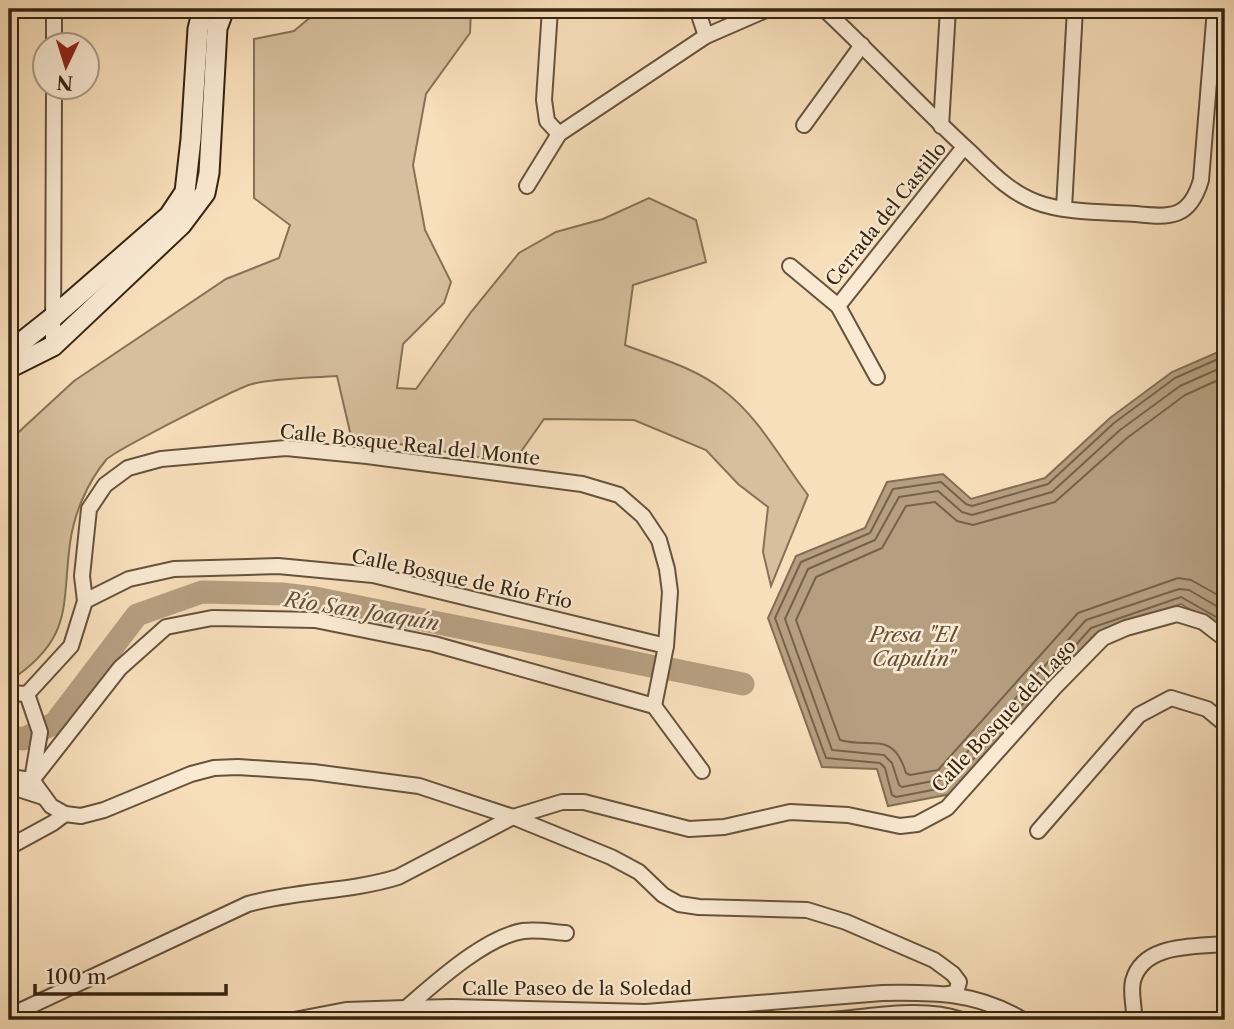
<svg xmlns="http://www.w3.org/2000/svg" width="1234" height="1029" viewBox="0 0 1234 1029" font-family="'Libre Caslon Text',serif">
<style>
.green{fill:#d7bf9e;stroke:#867258;stroke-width:2}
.water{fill:#b69f81;stroke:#836e54;stroke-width:2}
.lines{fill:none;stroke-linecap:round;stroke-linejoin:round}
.shore{stroke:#766249;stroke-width:2}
.river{stroke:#b69f81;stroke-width:23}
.minor-casing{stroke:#66533c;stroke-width:18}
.secondary-casing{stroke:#362411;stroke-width:23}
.minor{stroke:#faead3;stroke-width:14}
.secondary{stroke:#faead3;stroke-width:19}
.labels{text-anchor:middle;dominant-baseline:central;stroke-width:5;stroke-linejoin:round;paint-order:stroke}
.street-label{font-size:19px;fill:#362411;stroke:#faead3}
.water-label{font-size:21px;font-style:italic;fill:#634f38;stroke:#faead3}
</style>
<rect width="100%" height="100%" fill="#f8dfbb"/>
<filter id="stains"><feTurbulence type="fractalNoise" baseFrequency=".00286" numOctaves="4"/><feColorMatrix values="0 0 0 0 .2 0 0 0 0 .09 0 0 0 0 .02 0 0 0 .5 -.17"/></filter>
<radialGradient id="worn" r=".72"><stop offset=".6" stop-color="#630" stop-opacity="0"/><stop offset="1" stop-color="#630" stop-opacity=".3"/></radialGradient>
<path class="green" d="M320,9H471L470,33L426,94L413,165L425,230L451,282L444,303L403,344L397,388L416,389L471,312L519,253L556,232L603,219L649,198L696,220L706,262L633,285L625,345C658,358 694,367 723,390C759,417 781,460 808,495L771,586L763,552L768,507L738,484L706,450L634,420L544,419L513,463L351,436L337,376C311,378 277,378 252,384C239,387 112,452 106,460C87,483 74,514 70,543C62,603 73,635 18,675L9,660V441L74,381L226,279L279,258L290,225L254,198V39L294,31Z"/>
<polygon class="water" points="1225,349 1225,630 1181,604 1095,634 951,794 888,806 877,769 822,767 768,618 796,556 865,528 887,482 943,474 971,499 1045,478 1110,418 1172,372"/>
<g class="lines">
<g class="shore">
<polyline points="1225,356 1175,378 1114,423 1048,484 972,506 966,504 941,482 893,489 870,533 801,562 775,618 826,758 880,763 885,768 892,795 896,797 948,787 1091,628 1181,597 1225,622"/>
<polyline points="1225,366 1180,386 1120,430 1052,492 972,515 962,512 938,491 899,497 875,540 808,569 785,619 832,750 884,755 892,763 899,785 902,787 943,779 1086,620 1179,589 1189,590 1225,611"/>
<path d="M1225,377L1185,395L1127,438L1055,502L973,525L957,521L935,502L906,506L882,548L816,577L796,620L840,740C872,749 893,730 906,773L910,775L938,770L1078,613L1178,578L1191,580L1225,599"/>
</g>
<g class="river">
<polyline points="670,669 743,684"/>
<polyline points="43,729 55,723 137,615 202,592 282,594 315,598 651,666"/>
<polyline points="9,736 23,739 36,733"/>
</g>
<g class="minor-casing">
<g id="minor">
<polyline points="550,9 544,100 547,121 559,134"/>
<polyline points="697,9 706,36"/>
<path d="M818,9L825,10C874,56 920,106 969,151C990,171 1009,192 1036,202C1064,213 1106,212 1136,214C1171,218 1190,218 1201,180L1215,9"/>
<polyline points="54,46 54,9"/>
<polyline points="804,125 862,45"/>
<polyline points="941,126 948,9"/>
<polyline points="527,186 559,134 706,36 768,9"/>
<polyline points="1064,208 1075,9"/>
<polyline points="790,266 838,306 877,377"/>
<polyline points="838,306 964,147"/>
<polyline points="53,346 54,88"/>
<polyline points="85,601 129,579 174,569 278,566 373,575 666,646"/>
<polyline points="9,693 27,694"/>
<polyline points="9,777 32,780"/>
<polyline points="33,779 120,668 166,627 212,618 315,620 434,644 654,706 702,771"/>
<polyline points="32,780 40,732 27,694 71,646 85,601 82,576 89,509 105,485 128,468 161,459 286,448 367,456 582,484 619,495 643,516 659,540 667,569 670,592 666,646 654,706"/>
<polyline points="32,780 51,806 65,814 81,816 104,810 191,774 214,768 238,767 313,772 419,786 513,817 611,857 639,872 663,895 679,904 699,907 807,910 846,922 934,960 953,974 959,982 956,993 948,994"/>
<polyline points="9,786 43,797"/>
<polyline points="1038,831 1139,715 1171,698 1207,709 1225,724"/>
<polyline points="9,847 53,823 65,814"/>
<path d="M406,1008C435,983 485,937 523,931C537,929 552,932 566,933"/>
<path d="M9,1016L248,904C298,890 350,892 398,877L513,817L562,802H584L689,829L724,827L790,812L848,815L900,826L917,824L947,808L1054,688L1103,638L1126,628L1177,614L1203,622L1225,639"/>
<path d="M294,1020L346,1010L406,1008L452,1007L646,1012L882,993C934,992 977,992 1023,1020"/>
<path d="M830,1020C873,1017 921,1006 962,1020"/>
<path d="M1134,1020C1135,1007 1130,994 1133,981C1143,943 1195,947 1225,944"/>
</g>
</g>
<g class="secondary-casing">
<g id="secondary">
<polyline points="9,349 18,345 52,318 169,216 185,192 191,139 198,29 203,9"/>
<polyline points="9,368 53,346 181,225 205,193 209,173 217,28 224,9"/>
</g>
</g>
<use href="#minor" class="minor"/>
<use href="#secondary" class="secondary"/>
</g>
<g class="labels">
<g class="street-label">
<text transform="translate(886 214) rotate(-51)">Cerrada del Castillo</text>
<text transform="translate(410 445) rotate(6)">Calle Bosque Real del Monte</text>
<text transform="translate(462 579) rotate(12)">Calle Bosque de Río Frío</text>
<text transform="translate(1004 716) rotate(-47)">Calle Bosque del Lago</text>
<text x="577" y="988">Calle Paseo de la Soledad</text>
</g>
<g class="water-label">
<text transform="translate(362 611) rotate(9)">Río San Joaquín</text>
<text x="913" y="634">Presa "El<tspan x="913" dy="24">Capulín"</tspan></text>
</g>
</g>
<rect width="1234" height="1029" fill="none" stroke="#f8dfbb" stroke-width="35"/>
<rect x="10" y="10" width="1213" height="1008" fill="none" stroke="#362411" stroke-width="3.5"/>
<rect x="18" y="18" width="1199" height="994" fill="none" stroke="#362411" stroke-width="2"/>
<g transform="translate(66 66) rotate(184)"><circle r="33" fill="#faead3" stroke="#ac9b85" stroke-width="2"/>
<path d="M0-5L12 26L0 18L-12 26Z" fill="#8f2418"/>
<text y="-10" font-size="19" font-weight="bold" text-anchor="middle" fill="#362411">N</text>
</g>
<path d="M35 984v10h191v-10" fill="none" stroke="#362411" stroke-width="3.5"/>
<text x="46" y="984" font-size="21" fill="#362411" stroke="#faead3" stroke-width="5" paint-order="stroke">100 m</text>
<rect width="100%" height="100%" filter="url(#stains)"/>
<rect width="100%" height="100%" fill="url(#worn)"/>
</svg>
